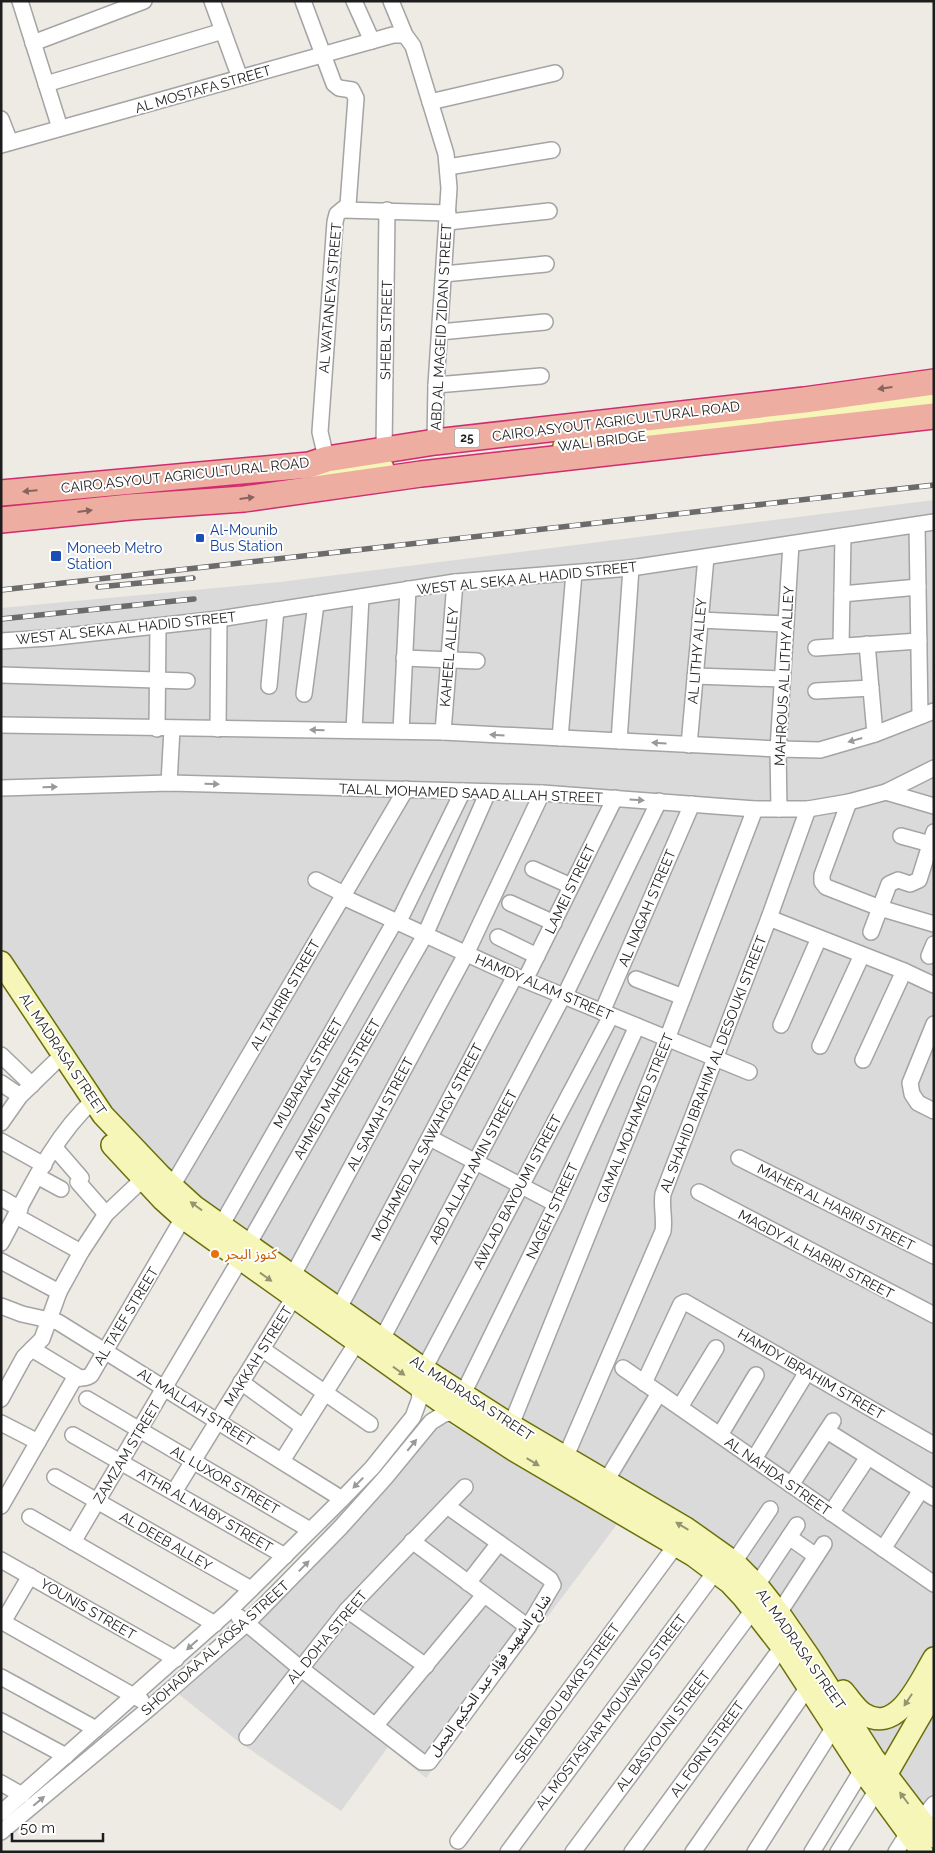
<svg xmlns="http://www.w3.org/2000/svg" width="935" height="1853" viewBox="0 0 935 1853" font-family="Raleway,'Noto Sans Arabic',sans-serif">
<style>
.residential{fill:#dbdada}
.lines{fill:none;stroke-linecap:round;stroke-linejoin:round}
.minor-casing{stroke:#a4a4a4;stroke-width:18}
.secondary-casing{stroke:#6a7009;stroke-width:24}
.trunk-casing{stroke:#d22b6e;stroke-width:28}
.minor{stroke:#fff;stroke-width:15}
.secondary{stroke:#f7f6b9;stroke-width:21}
.trunk{stroke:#eeada1;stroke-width:25}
.rail-casing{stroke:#6b6b6b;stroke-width:5.5}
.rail{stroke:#fff;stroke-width:4;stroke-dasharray:11;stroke-linecap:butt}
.oneway{fill:#86655f}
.oneway2{fill:#999}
.oneway3{fill:#959473}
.transit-dot{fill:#1a4fb4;stroke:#fff;stroke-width:2}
.food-dot{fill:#e8710a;stroke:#fff;stroke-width:2}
.labels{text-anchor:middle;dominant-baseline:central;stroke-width:4;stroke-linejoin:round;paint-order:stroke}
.shield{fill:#fff;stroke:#616161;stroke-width:1}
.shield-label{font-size:12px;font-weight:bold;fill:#1d1d1d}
.street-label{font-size:14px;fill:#1d1d1d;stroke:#fff}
.transit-label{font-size:14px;fill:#164399;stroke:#fff;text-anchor:start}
.food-label{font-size:14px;fill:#c56008;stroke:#fff;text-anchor:start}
</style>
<rect width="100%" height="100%" fill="#eeeae4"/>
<g class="residential">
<polygon points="934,500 934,1852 876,1775 780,1624 182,1203 1,970 1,608 280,582"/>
<polygon points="429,1412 618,1523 426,1778 388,1747 341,1811 239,1742 166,1684 292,1567"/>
</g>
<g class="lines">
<g class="minor-casing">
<g id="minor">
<polyline points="20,1 60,128"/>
<polyline points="212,1 240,78"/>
<polyline points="303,1 334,84 339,88 352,90 356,98 348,205 337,214 335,222 320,432 328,466"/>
<polyline points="354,1 372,41"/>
<polyline points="391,1 405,35 413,46 446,154 449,188 436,385 435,442"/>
<polyline points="33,43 144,1"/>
<polyline points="46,84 223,31"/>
<polyline points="430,102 555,73"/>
<polyline points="1,119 10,142"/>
<polyline points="1,145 393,35 405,35"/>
<polyline points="448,167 552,150"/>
<polyline points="343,210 448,213"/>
<polyline points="448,222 549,211"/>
<polyline points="444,274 546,264"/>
<polyline points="440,332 545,322"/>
<polyline points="436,385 541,376"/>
<polyline points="384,450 387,210"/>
<polyline points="917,525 920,716"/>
<polyline points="842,594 918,587"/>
<polyline points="700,620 786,624"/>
<polyline points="1,641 48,638 219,619 455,582 631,568 934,522"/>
<polyline points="867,644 875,734"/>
<polyline points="841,646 843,536"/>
<polyline points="816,648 919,641"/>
<polyline points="404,658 477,661"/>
<polyline points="1,675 187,681"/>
<polyline points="695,676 782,679"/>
<polyline points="269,686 276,610"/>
<polyline points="816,691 871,688"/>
<polyline points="304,694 316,604"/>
<polyline points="1,725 443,732 778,749 820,750 875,734 934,711"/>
<polyline points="157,729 158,626"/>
<polyline points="218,729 219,619"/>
<polyline points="354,730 361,597"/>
<polyline points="401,731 408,589"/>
<polyline points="443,732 455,582"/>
<polyline points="560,738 574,573"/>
<polyline points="619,741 631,568"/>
<polyline points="689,745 706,557"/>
<polyline points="169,783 172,729"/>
<polyline points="1,788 169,783 542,793 755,809 808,809 849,802 886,792 934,768"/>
<polyline points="886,792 934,806"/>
<polyline points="849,802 822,875 822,882 826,887 880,908 934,924"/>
<polyline points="779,809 778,749 791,544"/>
<polyline points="901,836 934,845"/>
<polyline points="533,869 571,886"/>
<polyline points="316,880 344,894"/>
<polyline points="343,897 515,976 749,1072"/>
<polyline points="510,903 554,923"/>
<polyline points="769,918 904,971 934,985"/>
<polyline points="398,923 463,791"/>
<polyline points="871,932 889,884 898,880 910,884 919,880 934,832"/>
<polyline points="498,937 537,956"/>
<polyline points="929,956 934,944"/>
<polyline points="636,979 683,997"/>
<polyline points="525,980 615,798"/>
<polyline points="564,997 659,801"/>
<polyline points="602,1012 692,804"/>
<polyline points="934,1024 910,1083 912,1094 918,1103 934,1111"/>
<polyline points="781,1025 819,938"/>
<polyline points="820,1046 862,955"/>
<polyline points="1,1055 32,1085"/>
<polyline points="863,1060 904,971"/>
<polyline points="1,1083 20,1096"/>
<polyline points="1,1123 20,1096 55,1062"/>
<polyline points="430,1138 556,1204"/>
<polyline points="1,1141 44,1165"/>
<polyline points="55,1148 81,1178 78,1182 106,1214"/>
<polyline points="739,1158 934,1256"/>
<polyline points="37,1176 61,1189"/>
<polyline points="699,1192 934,1315"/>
<polyline points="168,1193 406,789"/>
<polyline points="1,1198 20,1209"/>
<polyline points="16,1216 81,1252"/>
<polyline points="222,1224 395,921"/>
<path d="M1,1243C26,1197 53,1136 93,1101"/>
<polyline points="249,1243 425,935 488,792"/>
<polyline points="1,1261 59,1292"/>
<polyline points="293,1275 466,954 542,793"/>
<polyline points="1,1306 22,1314 58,1322 342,1499"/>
<polyline points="339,1308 515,976"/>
<polyline points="382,1339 563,996"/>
<polyline points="32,1349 80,1378"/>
<polyline points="262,1349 370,1424"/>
<polyline points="623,1368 934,1584"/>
<polyline points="424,1369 611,1016"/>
<polyline points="241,1382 303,1427"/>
<polyline points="644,1383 681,1304 685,1302 934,1445"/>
<polyline points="463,1394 556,1204 637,1026"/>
<polyline points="1,1399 24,1357 42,1339 59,1292 81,1252 106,1214 143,1179"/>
<polyline points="87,1399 310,1530"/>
<polyline points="680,1407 716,1348"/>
<polyline points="1,1423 38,1442"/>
<polyline points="511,1425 667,1039 755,809"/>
<polyline points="827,1431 934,1498"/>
<polyline points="73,1435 285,1556"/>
<polyline points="720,1435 756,1375"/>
<path d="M566,1456L663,1231C665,1218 661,1207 663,1194L769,918L808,809"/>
<polyline points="754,1459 807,1372"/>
<polyline points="282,1461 357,1342"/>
<polyline points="55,1477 251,1589"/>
<polyline points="606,1481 659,1393"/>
<polyline points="791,1485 833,1421"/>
<polyline points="174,1492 294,1297"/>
<path d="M1,1506L73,1381C78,1376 85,1380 91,1375L183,1218"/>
<polyline points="831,1513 868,1457"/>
<polyline points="30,1517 215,1624"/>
<polyline points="789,1537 816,1556"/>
<polyline points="412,1541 528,1627"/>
<polyline points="73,1542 241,1258"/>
<polyline points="883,1549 921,1490"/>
<polyline points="1,1560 176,1659"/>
<polyline points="734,1562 770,1509"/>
<polyline points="468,1583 499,1543"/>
<polyline points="757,1585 797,1525"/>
<polyline points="347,1610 426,1666"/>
<polyline points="779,1613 824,1544"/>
<polyline points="239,1617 300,1668 422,1762 429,1762 528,1627 553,1585 550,1579 447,1506"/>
<polyline points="1,1621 141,1700"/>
<polyline points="3,1622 30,1576"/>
<polyline points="1,1677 96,1729"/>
<polyline points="1,1721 66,1756"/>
<polyline points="376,1725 484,1595"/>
<polyline points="247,1737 347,1610 465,1487"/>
<polyline points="1,1783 22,1795"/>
<polyline points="1,1813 230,1610 342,1499 372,1468 413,1417 420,1398 418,1385"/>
<polyline points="921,1820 934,1804"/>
<polyline points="1,1832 152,1706 247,1623 340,1528 385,1478 431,1422 444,1414 452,1413 458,1414"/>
<polyline points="458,1841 676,1545"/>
<polyline points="508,1852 715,1572"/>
<polyline points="573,1852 753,1610"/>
<polyline points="632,1852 782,1647"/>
<polyline points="693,1852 808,1687"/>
<polyline points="755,1852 834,1727"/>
<polyline points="812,1852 862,1770"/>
<polyline points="838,1852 877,1790"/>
<polyline points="896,1852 908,1833"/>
</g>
</g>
<g class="secondary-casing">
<g id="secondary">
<polyline points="564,446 934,400"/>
<polyline points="309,465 321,471 329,472 383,468"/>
<polyline points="1,962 103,1115 161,1176 194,1206 424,1369 511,1425 686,1528 734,1562 757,1585 779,1613 808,1655 873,1757 934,1837"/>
<polyline points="112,1145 163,1200 183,1218 458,1414 515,1451 694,1556 730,1583 743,1597 782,1647 862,1770 922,1852"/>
<path d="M843,1691C850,1699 856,1709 864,1714C898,1735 920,1681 934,1658"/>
<polyline points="886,1775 934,1692"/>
</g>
</g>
<g class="trunk-casing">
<g id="trunk">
<polyline points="1,493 309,465 327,459 435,442 804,400 934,382"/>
<polyline points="1,520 130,507 244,499 421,474 934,416"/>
</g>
</g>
<use href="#minor" class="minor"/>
<use href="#secondary" class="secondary"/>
<use href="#trunk" class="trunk"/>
<g class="rail-casing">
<g id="rail">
<polyline points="98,587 193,578"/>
<polyline points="1,590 934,485"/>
<polyline points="1,619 194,599"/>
</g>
</g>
<use href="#rail" class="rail"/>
</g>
<defs><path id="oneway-solid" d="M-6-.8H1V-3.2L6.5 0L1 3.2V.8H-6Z" transform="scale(1.25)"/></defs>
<g class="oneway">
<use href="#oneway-solid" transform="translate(885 388) rotate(172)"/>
<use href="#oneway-solid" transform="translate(30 491) rotate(175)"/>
<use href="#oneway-solid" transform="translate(247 498) rotate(-7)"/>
<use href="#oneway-solid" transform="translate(85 511) rotate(-7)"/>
</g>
<g class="oneway2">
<use href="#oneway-solid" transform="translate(317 730) rotate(-179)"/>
<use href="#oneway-solid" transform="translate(497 735) rotate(-177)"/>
<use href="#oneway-solid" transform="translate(855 740) rotate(164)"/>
<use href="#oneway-solid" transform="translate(659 743) rotate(-177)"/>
<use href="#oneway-solid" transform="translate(212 784) rotate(2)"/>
<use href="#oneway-solid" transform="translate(50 787) rotate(-2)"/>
<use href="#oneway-solid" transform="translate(637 800) rotate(4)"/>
<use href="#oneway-solid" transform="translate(412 1445) rotate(-51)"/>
<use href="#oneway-solid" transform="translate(358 1483) rotate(134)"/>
<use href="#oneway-solid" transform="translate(304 1566) rotate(-46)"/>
<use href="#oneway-solid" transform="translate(192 1645) rotate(138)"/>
<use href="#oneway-solid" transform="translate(39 1801) rotate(-40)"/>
</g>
<g class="oneway3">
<use href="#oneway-solid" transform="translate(196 1206) rotate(-144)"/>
<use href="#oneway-solid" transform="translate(266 1277) rotate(36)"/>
<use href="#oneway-solid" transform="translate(399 1371) rotate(36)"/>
<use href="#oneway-solid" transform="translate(533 1462) rotate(31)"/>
<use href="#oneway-solid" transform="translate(682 1526) rotate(-149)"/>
<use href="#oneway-solid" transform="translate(908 1700) rotate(123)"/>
<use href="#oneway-solid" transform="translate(904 1798) rotate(-127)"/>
</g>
<g class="transit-dot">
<rect x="195" y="533" width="10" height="10" rx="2.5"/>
<rect x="50" y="550" width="12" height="12" rx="2.5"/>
</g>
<circle class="food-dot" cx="215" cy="1254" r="5"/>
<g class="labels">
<rect class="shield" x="454.5" y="428.5" width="25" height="19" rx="4"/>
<g class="shield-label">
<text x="467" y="438">25</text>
</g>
<g class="street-label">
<text transform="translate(203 89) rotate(-16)">AL MOSTAFA STREET</text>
<text transform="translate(330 298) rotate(-85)">AL WATANEYA STREET</text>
<text transform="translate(441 327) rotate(-87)">ABD AL MAGEID ZIDAN STREET</text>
<text transform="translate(386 330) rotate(-89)">SHEBL STREET</text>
<text transform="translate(616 421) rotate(-7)">CAIRO,ASYOUT AGRICULTURAL ROAD</text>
<text transform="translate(602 441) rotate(-7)">WALI BRIDGE</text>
<text transform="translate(185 475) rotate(-6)">CAIRO,ASYOUT AGRICULTURAL ROAD</text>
<text transform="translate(527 578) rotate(-6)">WEST AL SEKA AL HADID STREET</text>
<text transform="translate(126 628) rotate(-6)">WEST AL SEKA AL HADID STREET</text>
<text transform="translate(697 651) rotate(-85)">AL LITHY ALLEY</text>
<text transform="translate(449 657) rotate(-85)">KAHEEL ALLEY</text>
<text transform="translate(784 676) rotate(-87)">MAHROUS AL LITHY ALLEY</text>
<text transform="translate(471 793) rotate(2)">TALAL MOHAMED SAAD ALLAH STREET</text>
<text transform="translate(570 889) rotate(-64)">LAMEI STREET</text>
<text transform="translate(647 908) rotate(-67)">AL NAGAH STREET</text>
<text transform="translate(544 987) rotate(23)">HAMDY ALAM STREET</text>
<text transform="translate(285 995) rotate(-60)">AL TAHRIR STREET</text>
<text transform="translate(63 1054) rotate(56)">AL MADRASA STREET</text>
<text transform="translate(713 1064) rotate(-69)">AL SHAHID IBRAHIM AL DESOUKI STREET</text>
<text transform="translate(308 1073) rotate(-60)">MUBARAK STREET</text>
<text transform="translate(337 1089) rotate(-60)">AHMED MAHER STREET</text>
<text transform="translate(380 1114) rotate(-62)">AL SAMAH STREET</text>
<text transform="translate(635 1118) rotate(-68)">GAMAL MOHAMED STREET</text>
<text transform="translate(427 1142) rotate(-62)">MOHAMED AL SAWAHGY STREET</text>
<text transform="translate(473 1167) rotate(-62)">ABD ALLAH AMIN STREET</text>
<text transform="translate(517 1192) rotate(-62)">AWLAD BAYOUMI STREET</text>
<text transform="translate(836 1207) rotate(27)">MAHER AL HARIRI STREET</text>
<text transform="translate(552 1211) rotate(-65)">NAGEH STREET</text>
<text transform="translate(816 1254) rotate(28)">MAGDY AL HARIRI STREET</text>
<text transform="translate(126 1316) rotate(-59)">AL TA'EF STREET</text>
<text transform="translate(258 1356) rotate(-58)">MAKKAH STREET</text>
<text transform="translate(811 1374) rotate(30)">HAMDY IBRAHIM STREET</text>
<text transform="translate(472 1398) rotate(33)">AL MADRASA STREET</text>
<text transform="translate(196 1407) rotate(32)">AL MALLAH STREET</text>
<text transform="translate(127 1452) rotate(-59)">ZAMZAM STREET</text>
<text transform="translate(778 1476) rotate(35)">AL NAHDA STREET</text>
<text transform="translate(225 1480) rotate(30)">AL LUXOR STREET</text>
<text transform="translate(205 1510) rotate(30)">ATHR AL NABY STREET</text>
<text transform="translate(166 1541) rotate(30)">AL DEEB ALLEY</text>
<text transform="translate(88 1609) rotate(30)">YOUNIS STREET</text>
<text transform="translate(327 1637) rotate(-50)">AL DOHA STREET</text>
<text transform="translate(215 1648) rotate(-42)">SHOHADAA AL AQSA STREET</text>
<text transform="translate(801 1649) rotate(55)">AL MADRASA STREET</text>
<text transform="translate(490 1675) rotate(-54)">شارع الشهيد فؤاد عبد الحكيم الجمل</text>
<text transform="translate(567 1693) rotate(-54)">SERI ABOU BAKR STREET</text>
<text transform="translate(611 1712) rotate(-53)">AL MOSTASHAR MOUAWAD STREET</text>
<text transform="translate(663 1731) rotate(-53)">AL BASYOUNI STREET</text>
<text transform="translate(707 1749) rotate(-54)">AL FORN STREET</text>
</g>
<g class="transit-label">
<text x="210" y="530">Al-Mounib<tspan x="210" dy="16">Bus Station</tspan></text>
<text x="67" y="548">Moneeb Metro<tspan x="67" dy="16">Station</tspan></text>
</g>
<g class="food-label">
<text x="225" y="1254">كنوز البحر</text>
</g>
</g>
<rect width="935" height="1853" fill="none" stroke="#1d1d1d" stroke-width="5"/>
<path d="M12 1833v8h91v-8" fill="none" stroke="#1d1d1d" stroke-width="2.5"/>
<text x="20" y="1833" font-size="15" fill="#1d1d1d" stroke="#ffffff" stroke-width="4" paint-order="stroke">50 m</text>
</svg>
